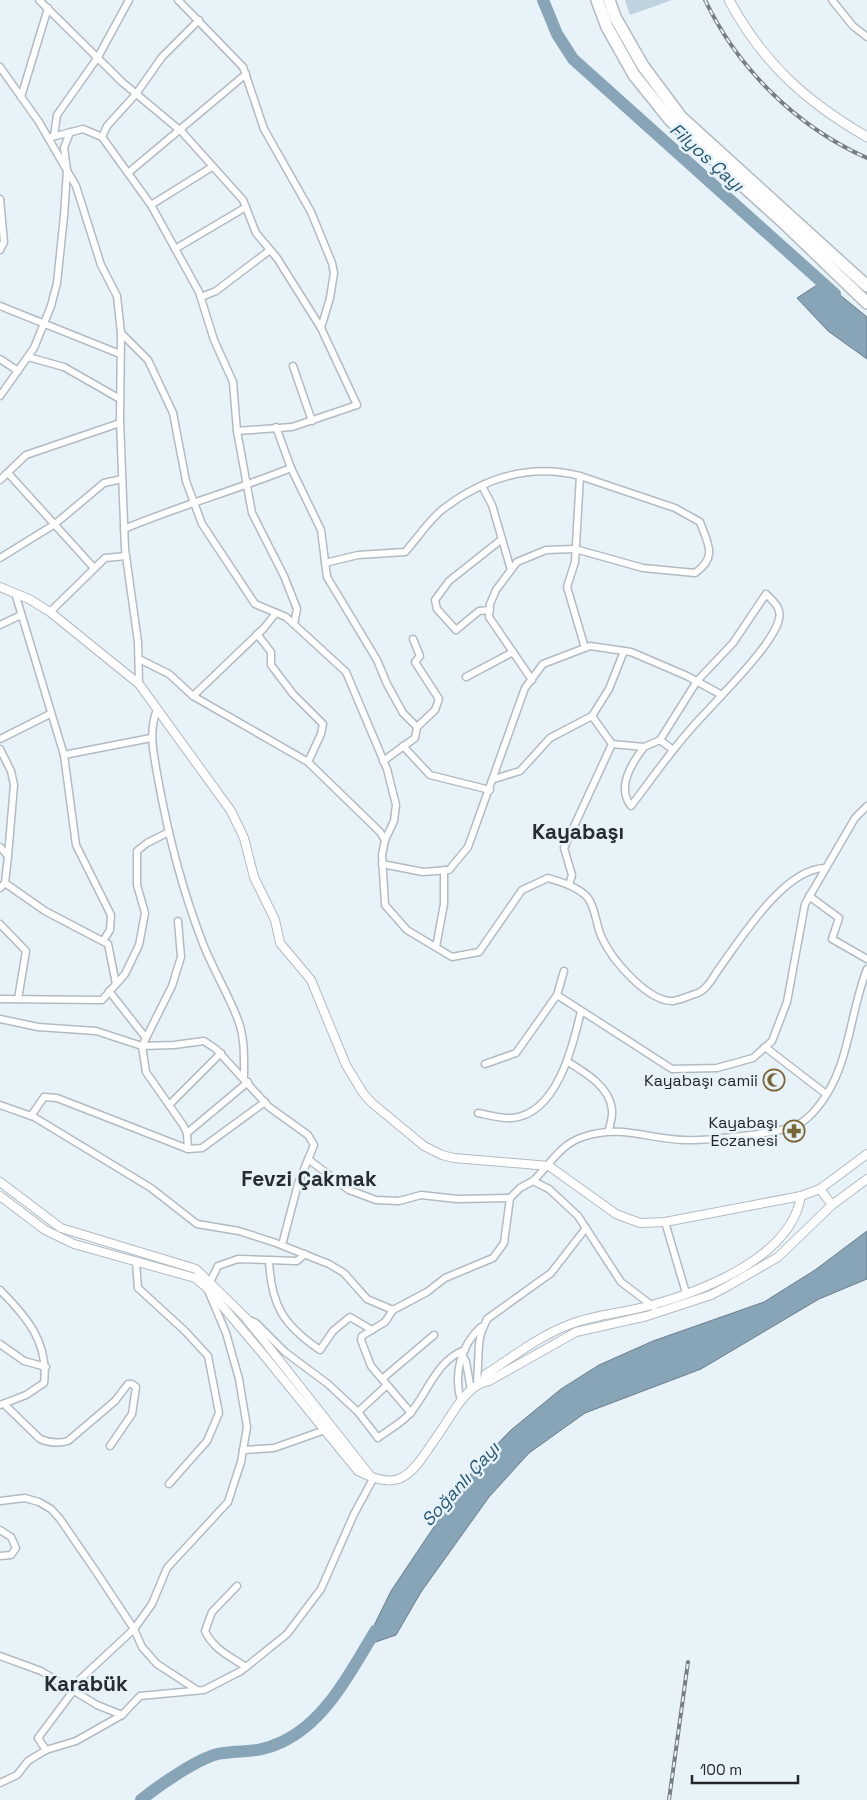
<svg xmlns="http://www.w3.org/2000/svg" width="867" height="1800" viewBox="0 0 867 1800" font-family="'Space Grotesk',sans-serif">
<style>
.green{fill:#c0d2de}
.water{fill:#88a4b7;stroke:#6a7e8c}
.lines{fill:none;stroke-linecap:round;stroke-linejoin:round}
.river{stroke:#88a4b7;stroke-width:12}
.minor-casing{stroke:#b2bbc2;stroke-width:9}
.tertiary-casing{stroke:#b2bbc2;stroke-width:10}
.secondary-casing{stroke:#b2bbc2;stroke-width:11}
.trunk-casing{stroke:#b2bbc2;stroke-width:14}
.minor{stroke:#fff;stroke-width:6}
.tertiary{stroke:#fff;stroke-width:8}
.secondary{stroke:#fff;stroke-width:9}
.trunk{stroke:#fff;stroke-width:11}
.rail-casing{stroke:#777e82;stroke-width:4}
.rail{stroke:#e8f3f9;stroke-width:2;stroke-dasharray:5.5;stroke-linecap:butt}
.labels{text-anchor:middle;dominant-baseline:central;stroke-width:5;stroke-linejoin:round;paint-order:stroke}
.poi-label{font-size:16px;fill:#232729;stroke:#e8f3f9;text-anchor:end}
.water-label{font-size:18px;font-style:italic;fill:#255773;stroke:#e8f3f9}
.district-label{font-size:21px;font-weight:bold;fill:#262e33;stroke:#e8f3f9}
</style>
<rect width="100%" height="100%" fill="#e8f3f9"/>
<polygon class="green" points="625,0 672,0 630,15"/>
<g class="water">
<polygon points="823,281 867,317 867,359 828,331 797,298"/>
<polygon points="867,1231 867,1279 819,1299 701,1369 585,1413 529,1453 489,1497 421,1592 396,1635 364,1646 391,1591 462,1485 481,1461 511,1430 561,1389 599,1365 653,1341 764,1302 815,1270"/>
</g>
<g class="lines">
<g class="river">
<polyline points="543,0 557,34 573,59 835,294"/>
<path d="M141,1800C158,1786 202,1755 223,1753C246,1750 259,1753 282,1742C327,1721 351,1670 376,1630"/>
</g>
<g class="minor-casing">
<g id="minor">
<polyline points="39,0 122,82 182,132 243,200 256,233 277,258 321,328"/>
<polyline points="178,0 243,67 264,129 311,212 332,263 334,273 330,298 321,328 357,405 292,427 237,431"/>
<polyline points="832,0 853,26 867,37"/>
<polyline points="0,67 39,122 76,186 101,265 117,296 121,333 120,420 125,549 138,642 139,684"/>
<polyline points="21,97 48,8"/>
<polyline points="54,136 57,115 98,57 129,0"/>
<polyline points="102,137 107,126 136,94 162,57 199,20"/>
<polyline points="48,138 83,129 102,137 151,205 199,292 214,340 233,382 237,431 252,513 284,576 297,609 294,624"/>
<polyline points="128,173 246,74"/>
<polyline points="0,199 4,242 0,250"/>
<polyline points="151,205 212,167"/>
<polyline points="175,249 246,207"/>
<polyline points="201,297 216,291 270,250"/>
<polyline points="0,306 120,354"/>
<path d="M121,333L148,360L173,413L186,481L202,524L255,604L286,617L346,672L387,769L396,805L394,821L385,840L382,855L385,905L407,930L452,957L479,952L522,890L548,878C561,882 579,887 588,898C596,909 596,926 602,938C612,960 648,1002 673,1001C680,1000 689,996 695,994C706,991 712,979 718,970C741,939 783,869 825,868"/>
<polyline points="28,357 64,367 120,399"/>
<polyline points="0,359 18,371"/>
<polyline points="293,366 312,421"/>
<polyline points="0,396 34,348 51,306 57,283 64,216 67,170 64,148 70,132"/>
<polyline points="276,427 291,468 321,530 327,577 377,660 387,684 403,713 417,727 415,738 383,761"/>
<polyline points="8,473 94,568"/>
<polyline points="580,476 575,562 567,587 585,648"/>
<polyline points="0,480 26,455 120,423"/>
<polyline points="482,486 492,505 511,570"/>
<path d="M124,529C179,506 236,490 291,468"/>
<polyline points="0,558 55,524 104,483 122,479"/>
<path d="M325,563L358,555L405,552C417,539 429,520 443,509C484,478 530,463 580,476L675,508L700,522C708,544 718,557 695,573L643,568L575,549L546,550L517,562L496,590L490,604L489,617L532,680"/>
<polyline points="15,593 64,755 76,845 111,915 110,930 103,941"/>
<polyline points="490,610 479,611 456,630 437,609 435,600 449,581 502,539"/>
<polyline points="50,612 105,558 126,556"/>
<polyline points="0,625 21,615"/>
<polyline points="257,634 271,652 271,665 293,694 323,724 321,734 308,762"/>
<polyline points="413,639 420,656 415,662 439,699 435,710 417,727"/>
<polyline points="139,659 169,674 193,696 308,762 380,832 385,840"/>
<polyline points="466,677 513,652"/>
<polyline points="193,696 264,628 276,613"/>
<path d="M157,709C148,733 154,755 158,779C168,834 182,889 202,941C212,968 228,993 238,1020C245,1038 244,1058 244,1077"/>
<polyline points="0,739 50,714"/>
<polyline points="660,740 673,750"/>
<path d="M612,744L644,747L660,740L697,681L733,643L766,594C773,601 782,608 779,619C773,647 709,707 689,731C668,755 650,781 631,806C616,787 632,763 644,747"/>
<polyline points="403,746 430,775 490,790"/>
<polyline points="0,749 11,771 14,785 8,856"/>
<polyline points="64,755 151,738"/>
<polyline points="494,779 520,771 550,738 592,716 609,689 624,651"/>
<polyline points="0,847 8,856 5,883"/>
<polyline points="382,864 423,872 449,870 468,847 525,688 543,664 590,646 631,652 687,676 720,694"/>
<polyline points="569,885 572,875 564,848 612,744 592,716"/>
<polyline points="0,888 5,883 45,911 108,944 116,984"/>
<polyline points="809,896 839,918 832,939 867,959"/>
<polyline points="178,921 181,957 172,986 142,1046 146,1072 183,1125 187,1133 188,1149"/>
<polyline points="0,924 26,951 18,999"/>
<polyline points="436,947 444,904 444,870"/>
<polyline points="109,991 146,1038"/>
<polyline points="557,995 672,1069 717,1068 753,1058 772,1041 787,1002 805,904 855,818 867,806"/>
<polyline points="0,999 102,1000 125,974 139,945 145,913 137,885 137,851 147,843 169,832"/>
<polyline points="0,1019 38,1027 96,1031 142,1046 174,1045 204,1041 216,1049 269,1107 308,1135 314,1145 298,1184 282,1245"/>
<polyline points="765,1047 826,1094"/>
<path d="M568,1062C586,1073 610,1087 612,1110C613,1116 610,1124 609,1130"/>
<polyline points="485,1064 516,1053 557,995 564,971"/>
<polyline points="0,1105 34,1117 151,1188 197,1224 239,1231 276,1243 329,1264 344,1273 367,1299 393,1310 427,1292 445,1278 493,1258 504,1243 510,1198 520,1188 533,1181 549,1189 578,1216 621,1282 654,1307"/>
<polyline points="169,1105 221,1053"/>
<path d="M478,1113C488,1115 502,1119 512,1118C557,1114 573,1046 581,1011"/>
<polyline points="31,1116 44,1097 57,1098 188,1149 202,1148 265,1102"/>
<polyline points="187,1133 248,1082"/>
<polyline points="308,1159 349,1190 376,1200 399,1201 421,1195 457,1199 510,1198"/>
<path d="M533,1181C549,1166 560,1144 583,1137C621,1124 647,1139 684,1140C704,1141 782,1133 797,1125C804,1122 813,1113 817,1108C850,1069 849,1014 867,969"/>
<polyline points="665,1222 686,1293"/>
<path d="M269,1260C271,1305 283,1325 320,1350L333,1331L350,1317L372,1330"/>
<polyline points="136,1262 138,1288 185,1331 208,1356 219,1413 207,1441 169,1484"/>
<path d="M0,1290C27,1317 49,1343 44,1383L26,1395L0,1405"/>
<polyline points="393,1310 385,1322 362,1336 361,1340 371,1366 411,1413"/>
<path d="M247,1319L256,1323L285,1352L328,1384L358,1412L378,1438C388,1430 404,1422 412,1411C428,1391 438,1359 465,1350"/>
<polyline points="0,1344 24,1361 46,1367"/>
<polyline points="463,1356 466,1362 471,1390"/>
<polyline points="382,1379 434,1335"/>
<polyline points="477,1385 479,1344 481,1333 487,1319 551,1273 586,1228"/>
<path d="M461,1401C453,1374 461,1345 481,1327"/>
<path d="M4,1404L40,1439C50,1443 58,1444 68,1441L115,1401L128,1384H132L136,1387L132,1414L110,1446"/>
<polyline points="358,1412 387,1385"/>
<polyline points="243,1450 274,1448 325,1430"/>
<polyline points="0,1501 25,1498 39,1502 51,1509 60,1519 97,1573 134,1629 142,1647 157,1664 197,1690"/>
<polyline points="0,1530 11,1537 16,1548 11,1555 0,1556"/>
<path d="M237,1586L212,1612L205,1631C213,1649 231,1657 246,1667"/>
<polyline points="0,1656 41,1671 97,1705 122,1715"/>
<polyline points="46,1750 38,1738 71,1694 75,1684 134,1629 152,1604 167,1568 228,1502 241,1462 247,1427 239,1379 226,1333 207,1288 218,1266 238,1259 297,1261 305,1254"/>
<polyline points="0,1783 17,1775 28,1761 46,1750 76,1741 122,1715 140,1696 204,1690 241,1671 287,1634 321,1589 354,1514 373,1479"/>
</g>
</g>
<g class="tertiary-casing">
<g id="tertiary">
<polyline points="0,587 29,599 50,612 139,684 231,811 244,838 254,877 275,920 280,943 311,980 346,1065 363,1093 372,1103 424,1146 442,1155 454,1158 549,1166 616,1214 640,1223 665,1222 801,1196 820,1189 867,1154"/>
<polyline points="0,1182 61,1228 196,1269 246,1318 372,1478"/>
<polyline points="820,1189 832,1205"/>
<path d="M0,1196L45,1230L74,1244L195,1278L207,1288L262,1353L358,1471C395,1490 408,1480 429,1448C439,1434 448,1420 457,1406C465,1395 475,1383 489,1381L576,1332L647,1316L711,1295L728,1286L778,1257L832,1205L867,1179"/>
<path d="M483,1382L486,1374C513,1357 540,1335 571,1324C597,1314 625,1313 652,1305C705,1290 791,1257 801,1196"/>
</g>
</g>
<g class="secondary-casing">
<path id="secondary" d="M729,0C763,63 805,101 867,137"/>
</g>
<g class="trunk-casing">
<g id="trunk">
<polyline points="597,0 607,27 634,75 671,121 784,223 867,303"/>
<polyline points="609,0 615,17 643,66 681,117 867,286"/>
</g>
</g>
<use href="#minor" class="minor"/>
<use href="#tertiary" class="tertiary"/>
<use href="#secondary" class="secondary"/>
<use href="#trunk" class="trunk"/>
<g class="rail-casing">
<g id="rail">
<path d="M705,0C738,69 797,127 867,158"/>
<polyline points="669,1800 688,1662"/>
</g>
</g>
<use href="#rail" class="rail"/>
</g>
<defs>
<g id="mosque-ring" transform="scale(1.125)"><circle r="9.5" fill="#e8f3f9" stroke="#7a6534" stroke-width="1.5"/><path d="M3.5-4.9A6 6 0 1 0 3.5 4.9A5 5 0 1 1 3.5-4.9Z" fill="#7a6534"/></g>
<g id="pharmacy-ring" transform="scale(1.125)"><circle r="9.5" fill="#e8f3f9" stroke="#7a6534" stroke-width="1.5"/><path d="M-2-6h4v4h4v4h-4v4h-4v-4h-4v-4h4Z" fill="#7a6534"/></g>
</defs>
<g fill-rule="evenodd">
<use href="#mosque-ring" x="774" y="1080"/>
<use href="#pharmacy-ring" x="794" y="1131"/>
</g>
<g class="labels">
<g class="poi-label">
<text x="758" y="1080">Kayabaşı camii</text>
<text x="778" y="1122">Kayabaşı<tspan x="778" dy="18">Eczanesi</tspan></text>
</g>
<g class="water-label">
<text transform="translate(707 157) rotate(42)">Filyos Çayı</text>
<text transform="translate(460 1484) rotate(-48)">Soğanlı Çayı</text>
</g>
<g class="district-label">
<text x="578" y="831">Kayabaşı</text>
<text x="309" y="1178">Fevzi Çakmak</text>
<text x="86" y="1683">Karabük</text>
</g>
</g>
<path d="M692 1775v8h106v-8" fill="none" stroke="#232729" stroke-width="2.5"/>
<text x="700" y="1775" font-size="15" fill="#232729" stroke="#e8f3f9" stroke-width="4" paint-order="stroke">100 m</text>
</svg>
